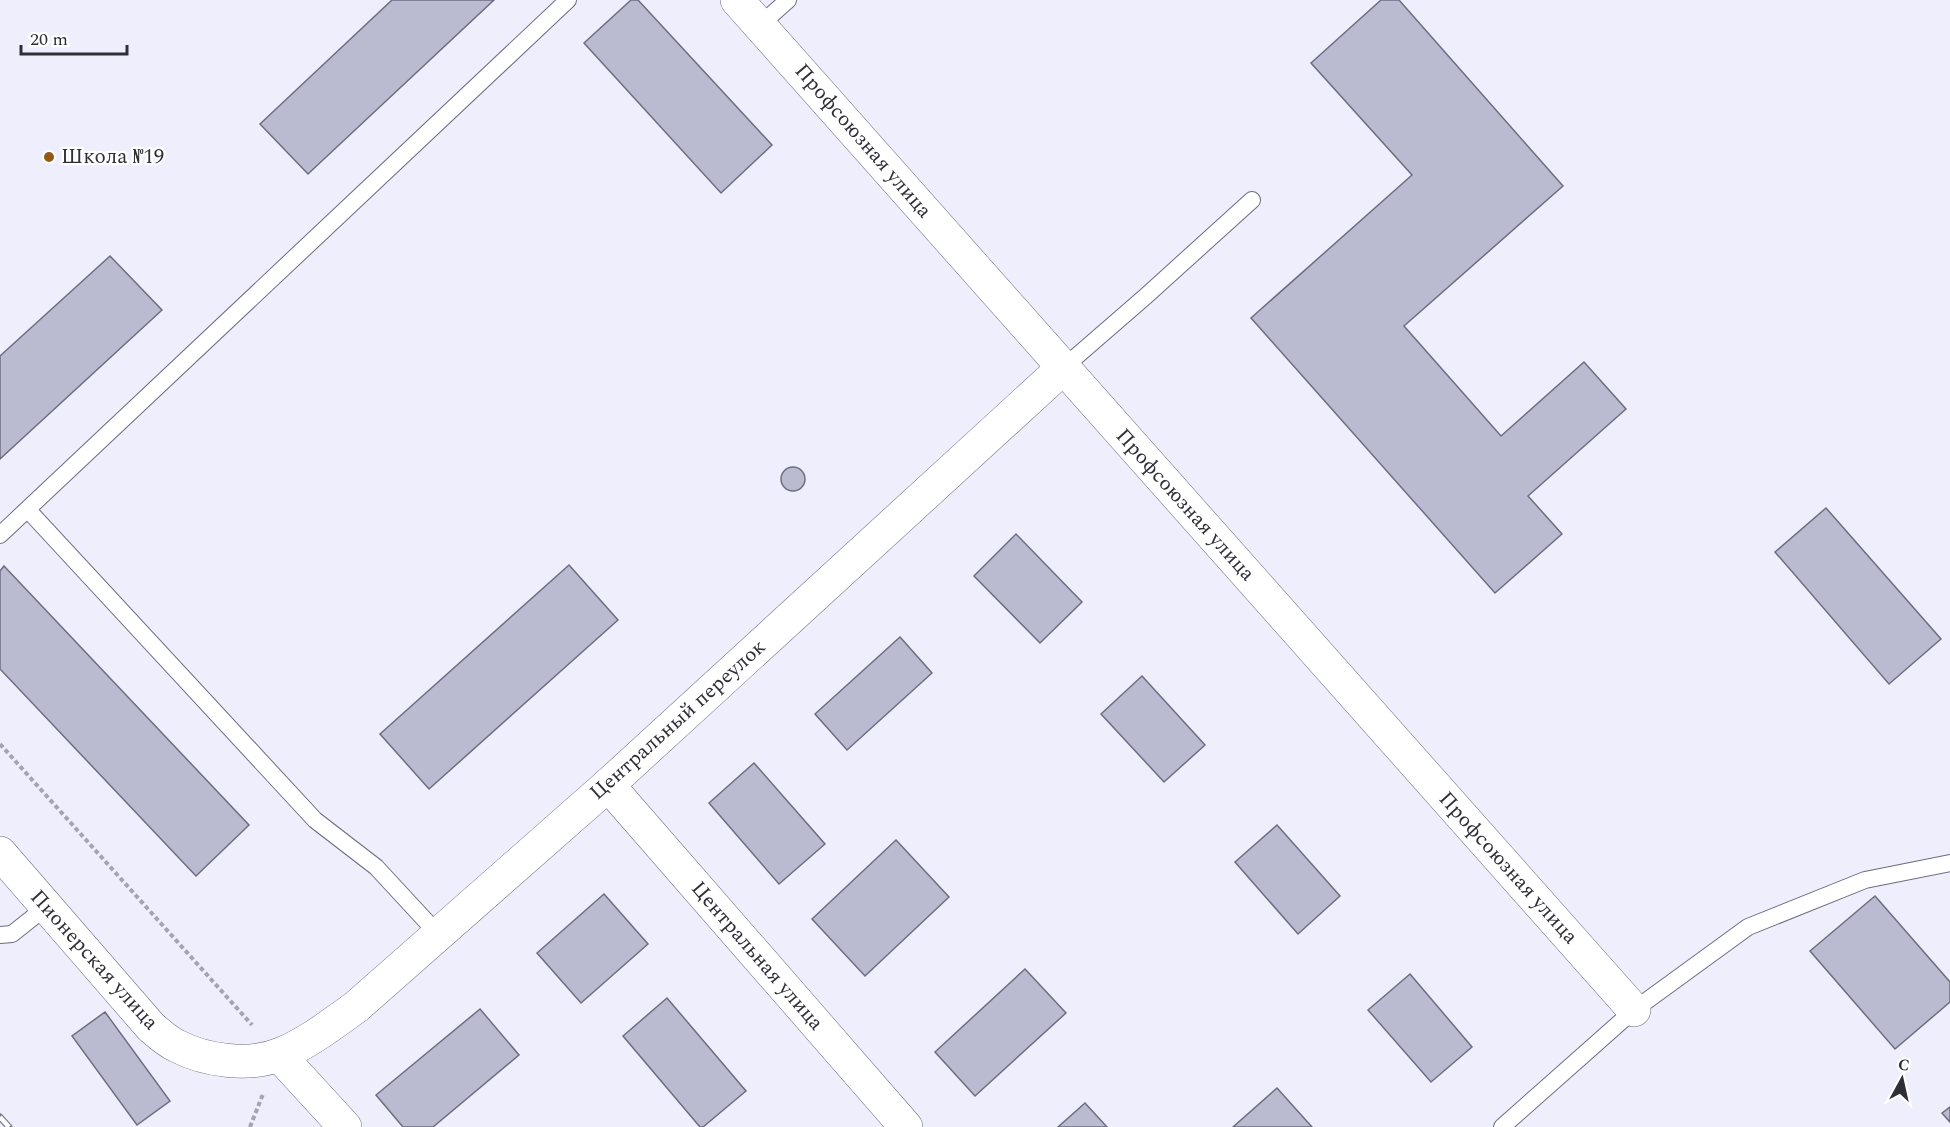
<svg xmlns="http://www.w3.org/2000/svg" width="1950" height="1127" viewBox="0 0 1950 1127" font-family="Spectral,serif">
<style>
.building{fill:#babad0;stroke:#6e6e82;stroke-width:1.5}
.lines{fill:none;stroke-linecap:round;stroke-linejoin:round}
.service-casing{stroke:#6d6c81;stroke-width:18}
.minor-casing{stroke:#6d6c81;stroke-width:34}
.path{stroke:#a5a4b0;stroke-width:4;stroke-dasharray:4.5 3;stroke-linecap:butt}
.service{stroke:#fff;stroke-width:16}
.minor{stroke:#fff;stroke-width:33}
.rail-casing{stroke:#7d7d88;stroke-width:7}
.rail{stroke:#fff;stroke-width:4.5;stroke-dasharray:14;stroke-linecap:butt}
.poi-dot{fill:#925814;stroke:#fff;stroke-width:2}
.labels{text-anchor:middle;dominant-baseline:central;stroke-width:4.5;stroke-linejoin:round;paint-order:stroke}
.street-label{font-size:21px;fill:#302f38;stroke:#fff}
.poi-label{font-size:21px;fill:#302f38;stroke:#fff;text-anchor:start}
</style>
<rect width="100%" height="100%" fill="#eeeefc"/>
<g class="building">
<polygon points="392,0 494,0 308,174 260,124"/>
<polygon points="631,0 638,0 772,145 721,193 584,43"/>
<polygon points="1381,0 1399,0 1563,186 1404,326 1501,436 1584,362 1626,409 1528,496 1562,534 1495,593 1251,318 1412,175 1311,63"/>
<polygon points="110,256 162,310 0,459 0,356"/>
<circle cx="793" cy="479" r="12"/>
<polygon points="1826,508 1941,639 1889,684 1775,552"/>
<polygon points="1016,534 1082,602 1040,643 974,576"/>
<polygon points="569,565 618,620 429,789 380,734"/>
<polygon points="4,566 249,825 196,876 0,669 0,571"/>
<polygon points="900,637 932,673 847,750 815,714"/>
<polygon points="1142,676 1205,745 1164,782 1101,714"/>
<polygon points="754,763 825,844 779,884 709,803"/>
<polygon points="1277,825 1340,896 1298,934 1235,862"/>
<polygon points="896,840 949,897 865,976 812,919"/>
<polygon points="604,894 648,944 581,1003 537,953"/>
<polygon points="1875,896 1950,982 1950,1002 1895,1049 1810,951"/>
<polygon points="1025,969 1066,1013 975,1096 935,1052"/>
<polygon points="1410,974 1472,1047 1431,1082 1368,1010"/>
<polygon points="667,998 746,1091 703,1127 700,1127 623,1036"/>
<polygon points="480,1009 519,1055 433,1127 403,1127 376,1095"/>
<polygon points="105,1012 170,1101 137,1125 72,1036"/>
<polygon points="1277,1088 1312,1127 1233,1127"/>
<polygon points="1085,1103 1107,1127 1058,1127"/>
<polygon points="1950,1107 1950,1122 1942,1113"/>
</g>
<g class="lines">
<g class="service-casing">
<g id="service">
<polyline points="760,25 788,0"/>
<polyline points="1063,368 1146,296 1252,200"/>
<polyline points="28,510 315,820 376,867 438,934"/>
<polyline points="0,535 568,0"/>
<polyline points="0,935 12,934 46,907"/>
<polyline points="1502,1127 1634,1010 1748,927 1865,880 1950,863"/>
</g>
</g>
<g class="minor-casing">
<g id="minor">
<polyline points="737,0 1634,1010"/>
<polyline points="608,785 906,1127"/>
<path d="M0,853L151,1027C159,1034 168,1042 177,1046C206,1061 250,1067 281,1054C308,1043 332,1024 356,1007L608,785L1063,368"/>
<polyline points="279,1055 345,1127"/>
</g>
</g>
<g class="path">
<polyline points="0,744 252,1025"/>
<polyline points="250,1127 263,1094"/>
</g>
<use href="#service" class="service"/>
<use href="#minor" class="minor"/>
<g class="rail-casing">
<polyline id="rail" points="0,1117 9,1127"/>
</g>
<use href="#rail" class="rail"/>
</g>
<circle class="poi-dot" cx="49" cy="157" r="6"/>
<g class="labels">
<g class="street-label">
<text transform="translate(863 141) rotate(49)">Профсоюзная улица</text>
<text transform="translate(1185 505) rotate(48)">Профсоюзная улица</text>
<text transform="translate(678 720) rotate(-42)">Центральный переулок</text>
<text transform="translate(1508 868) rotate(48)">Профсоюзная улица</text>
<text transform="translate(757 956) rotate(49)">Центральная улица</text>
<text transform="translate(94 960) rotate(48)">Пионерская улица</text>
</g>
<g class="poi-label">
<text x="61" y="157">Школа №19</text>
</g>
</g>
<g transform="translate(1902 1079) rotate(8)" stroke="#ffffff" stroke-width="4.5" paint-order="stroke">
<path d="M0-4.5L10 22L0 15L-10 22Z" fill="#302f38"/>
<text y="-9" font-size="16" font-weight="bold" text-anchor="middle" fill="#302f38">С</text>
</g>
<path d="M21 45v9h106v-9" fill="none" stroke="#302f38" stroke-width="3"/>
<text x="30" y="45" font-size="18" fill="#302f38" stroke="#ffffff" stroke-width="4.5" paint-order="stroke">20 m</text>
</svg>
